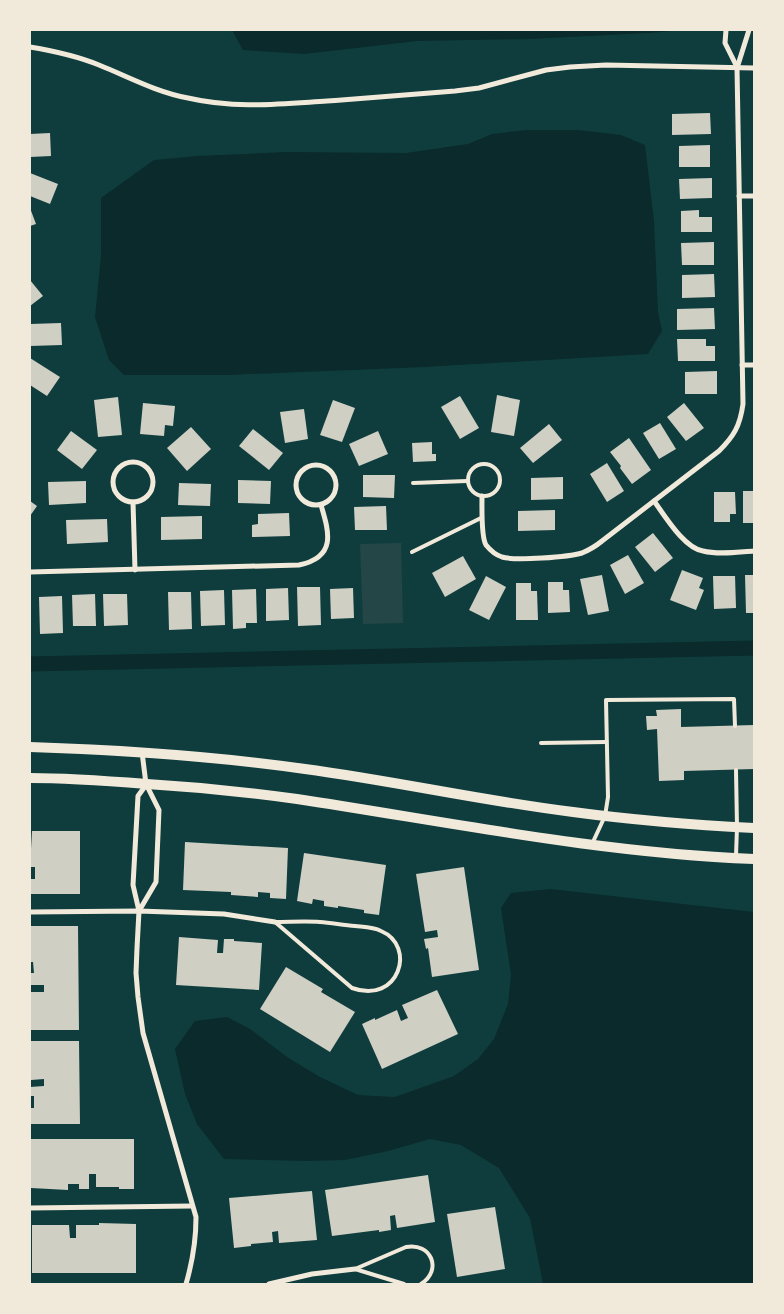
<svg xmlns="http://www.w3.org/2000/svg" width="784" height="1314" font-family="Commissioner,sans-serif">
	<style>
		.green { fill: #244646 }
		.water { fill: #0a2a2b }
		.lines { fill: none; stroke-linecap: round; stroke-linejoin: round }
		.canal { stroke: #0a2a2b; stroke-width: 15 }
		.building { fill: #cfcfc3 }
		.service { stroke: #f1e9da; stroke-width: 4 }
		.minor { stroke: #f1e9da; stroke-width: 5 }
		.secondary { stroke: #f1e9da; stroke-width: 10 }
	</style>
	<rect width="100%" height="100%" fill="#0f3d3e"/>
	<path class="green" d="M401 543 403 623 363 624 360 544Z"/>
	<g class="water">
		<path d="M232 30H685L649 33 530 39 417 41 304 54 243 50Z"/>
		<path d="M526 130H578L621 135 645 145 654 221 658 312 662 331 648 354 424 367 228 375H124L109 360 95 317 101 255V198L154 160 197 156 287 152 406 153 468 144 492 134Z"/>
		<path d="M550 889 754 912V1284H543L530 1218 499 1168 461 1145 430 1139 388 1151 345 1160 306 1161 224 1159 197 1124 185 1094 175 1049 195 1021 227 1017 250 1029 287 1057 320 1077 358 1095 395 1097 454 1076 478 1059 494 1039 508 1004 511 975 501 908 511 893Z"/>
	</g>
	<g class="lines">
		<path class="canal" d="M30 664 754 648"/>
	</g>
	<g class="building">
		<path d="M710 113 711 134 672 135V114Z"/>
		<path d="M50 133 51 156 30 157V134Z"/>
		<path d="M710 145V167H679V146Z"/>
		<path d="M30 173 58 184 50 204 30 196Z"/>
		<path d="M712 178V198L680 199 679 179Z"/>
		<path d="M30 208 36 224 30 226Z"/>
		<path d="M699 210V217H712V232H681V211Z"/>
		<path d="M714 242V265H682L681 243Z"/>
		<path d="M714 274 715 297 682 298V275Z"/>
		<path d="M30 280 43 296 30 306Z"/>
		<path d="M714 308 715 329 677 330V309Z"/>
		<path d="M61 323 62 345 30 346V324Z"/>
		<path d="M677 339H706V346H715V361H678Z"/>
		<path d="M30 358 60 377 47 396 30 385Z"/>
		<path d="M717 371V394H685V372Z"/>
		<path d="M497 395 520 400 514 436 491 432Z"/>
		<path d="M460 396 479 428 460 439 441 407Z"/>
		<path d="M118 397 122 435 98 437 94 400Z"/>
		<path d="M333 400 355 408 342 442 320 435Z"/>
		<path d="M143 403 175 406 173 426 165 425 164 436 140 434Z"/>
		<path d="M684 403 704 428 686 441 667 417Z"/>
		<path d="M304 409 308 439 285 443 280 412Z"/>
		<path d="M660 423 676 449 659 459 643 433Z"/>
		<path d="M549 424 562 440 533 463 520 448Z"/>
		<path d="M191 427 211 449 187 471 167 448Z"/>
		<path d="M253 429 283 453 269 470 239 446Z"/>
		<path d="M71 431 97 450 82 469 57 450Z"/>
		<path d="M378 431 388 454 359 466 349 444Z"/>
		<path d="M629 438 651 470 632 484 620 468 621 466 610 452Z"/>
		<path d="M432 442V454H436V461L413 462 412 443Z"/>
		<path d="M607 463 624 491 607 502 590 474Z"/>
		<path d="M363 475H395L394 498 363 497Z"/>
		<path d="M563 477V499L531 500V478Z"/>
		<path d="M238 480 271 481 270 504 238 503Z"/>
		<path d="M86 481V503L49 505 48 482Z"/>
		<path d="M179 483 211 484 210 506 178 505Z"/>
		<rect x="743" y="491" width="11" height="32"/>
		<path d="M714 492H735L736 514H730V522H714Z"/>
		<path d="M30 501 37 506 30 516Z"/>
		<path d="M386 506 387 530H355L354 507Z"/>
		<path d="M555 510V530L518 531V511Z"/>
		<path d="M289 513 290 536 252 537V525L258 524V514Z"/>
		<path d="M202 516V539L161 540V517Z"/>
		<path d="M107 519 108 542 67 544 66 520Z"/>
		<path d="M653 533 673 558 655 572 635 547Z"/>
		<path d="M628 555 644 583 625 594 610 565Z"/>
		<path d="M463 556 476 579 445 597 432 573Z"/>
		<path d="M682 570 703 578 699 588 704 590 696 610 670 600Z"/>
		<path d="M602 575 609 611 588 615 580 579Z"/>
		<path d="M745 575H754V613H746Z"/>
		<path d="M486 576 506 587 489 620 469 610Z"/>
		<path d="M713 576H735L736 608 714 609Z"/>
		<path d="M548 582H563V590H569L570 612 548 613Z"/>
		<path d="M516 583H531V591H537L538 620H516Z"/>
		<path d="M297 587H320L321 625 298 626Z"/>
		<path d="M288 588 289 620 266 621V589Z"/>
		<path d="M353 588 354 618 331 619 330 589Z"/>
		<path d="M256 589 257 623H246V628L233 629 232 590Z"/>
		<path d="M224 590 225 625 201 626 200 591Z"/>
		<path d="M168 592H191L192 629 169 630Z"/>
		<path d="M95 594 96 626H73L72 595Z"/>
		<path d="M103 594H127L128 625 104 626Z"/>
		<path d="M62 596 63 633 40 634 39 597Z"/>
		<path d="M681 709V727L754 725V769L684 771V780L659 781 657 729 647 730 646 716H657L656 710Z"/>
		<path d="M32 831H80V894H30V879H35V867H30Z"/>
		<path d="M185 842 288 848 286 899 270 898V893L258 892V897L231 895V892L183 890Z"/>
		<path d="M304 853 386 865 379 915 364 913V910L338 906V908L324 906V901L313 899 312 904 297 901Z"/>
		<path d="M464 867 479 970 432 977 428 948 426 949 424 939 438 937 437 930 425 932 416 874Z"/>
		<path d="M30 926H78L79 1030H31L30 992H44V985H30V973H34L33 962H30Z"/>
		<path d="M179 937 218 940 217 953H223L224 939H234V941L262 943 259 990 176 985Z"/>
		<path d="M286 967 323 989 321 992 355 1012 330 1052 260 1009Z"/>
		<path d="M437 990 458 1034 382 1069 362 1024 375 1018V1020L397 1010 401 1021 408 1018 402 1005Z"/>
		<path d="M30 1041H79L80 1124H30V1108H34V1096H30V1087L44 1086V1079L31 1080Z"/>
		<path d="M31 1139H134V1189H119V1187H96V1174H89V1189H79V1184H68V1190L31 1188Z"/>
		<path d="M428 1175 435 1222 397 1228 395 1215 390 1216 391 1230 379 1232V1230L332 1236 325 1190Z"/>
		<path d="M312 1191 317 1240 279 1243 278 1231 272 1232 273 1242 251 1244V1246L234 1248 229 1198Z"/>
		<path d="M495 1207 505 1269 457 1277 447 1214Z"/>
		<path d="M99 1223 136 1224V1273H32V1225H69L70 1238H76V1225H99Z"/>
	</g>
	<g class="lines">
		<g class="service">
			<circle cx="484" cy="480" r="16"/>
			<path d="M413 483 467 481"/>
			<path d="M412 552 481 518"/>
			<path d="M541 743 606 742"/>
			<path d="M736 770 737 827 736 856"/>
			<path d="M592 844 605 816 608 797 606 700 734 699 735 726"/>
			<path d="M275 922C290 922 305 921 320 922 332 923 343 925 355 926 363 927 373 927 381 931 417 946 399 1005 352 988Z"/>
			<path d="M355 1269 406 1247C431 1242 443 1270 421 1284"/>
			<path d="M355 1269 404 1284"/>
		</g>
		<g class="minor">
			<path d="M726 30 725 43 737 67"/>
			<path d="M30 47C54 51 77 56 99 65 129 77 156 92 188 98 235 109 279 104 327 101 370 98 413 94 455 91L479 88 546 70 570 67 606 65 754 68"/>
			<path d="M739 196H754"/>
			<path d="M742 365H754"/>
			<circle cx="133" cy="482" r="20"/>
			<circle cx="316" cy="485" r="20"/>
			<path d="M482 496C482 507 481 537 486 545 490 550 496 555 502 557 515 561 569 557 582 553 589 550 596 546 602 541L719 451C734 436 740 426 743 404L737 68 749 30"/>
			<path d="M654 501C665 516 684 548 703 551 719 555 738 552 754 551"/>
			<path d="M133 502 135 570"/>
			<path d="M30 572 299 565C337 557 329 532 321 505"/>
			<path d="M146 785 138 796 133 885 139 911 137 948 136 973 138 997 143 1033 196 1217C196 1242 193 1260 186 1284"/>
			<path d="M139 911 156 882 159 810 146 784 142 752"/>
			<path d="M30 912 139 911 224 914 275 922"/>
			<path d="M30 1208 192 1206"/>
			<path d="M269 1284 312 1274 355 1269"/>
		</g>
		<g class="secondary">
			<path d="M30 747C122 750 214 756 305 769 395 781 483 801 573 812 633 820 694 825 754 828"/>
			<path d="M30 778C69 778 108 781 147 784 197 787 247 792 297 799 449 822 600 853 754 859"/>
		</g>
	</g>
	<rect width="784" height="1314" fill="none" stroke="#f1e9da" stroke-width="62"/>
</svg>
